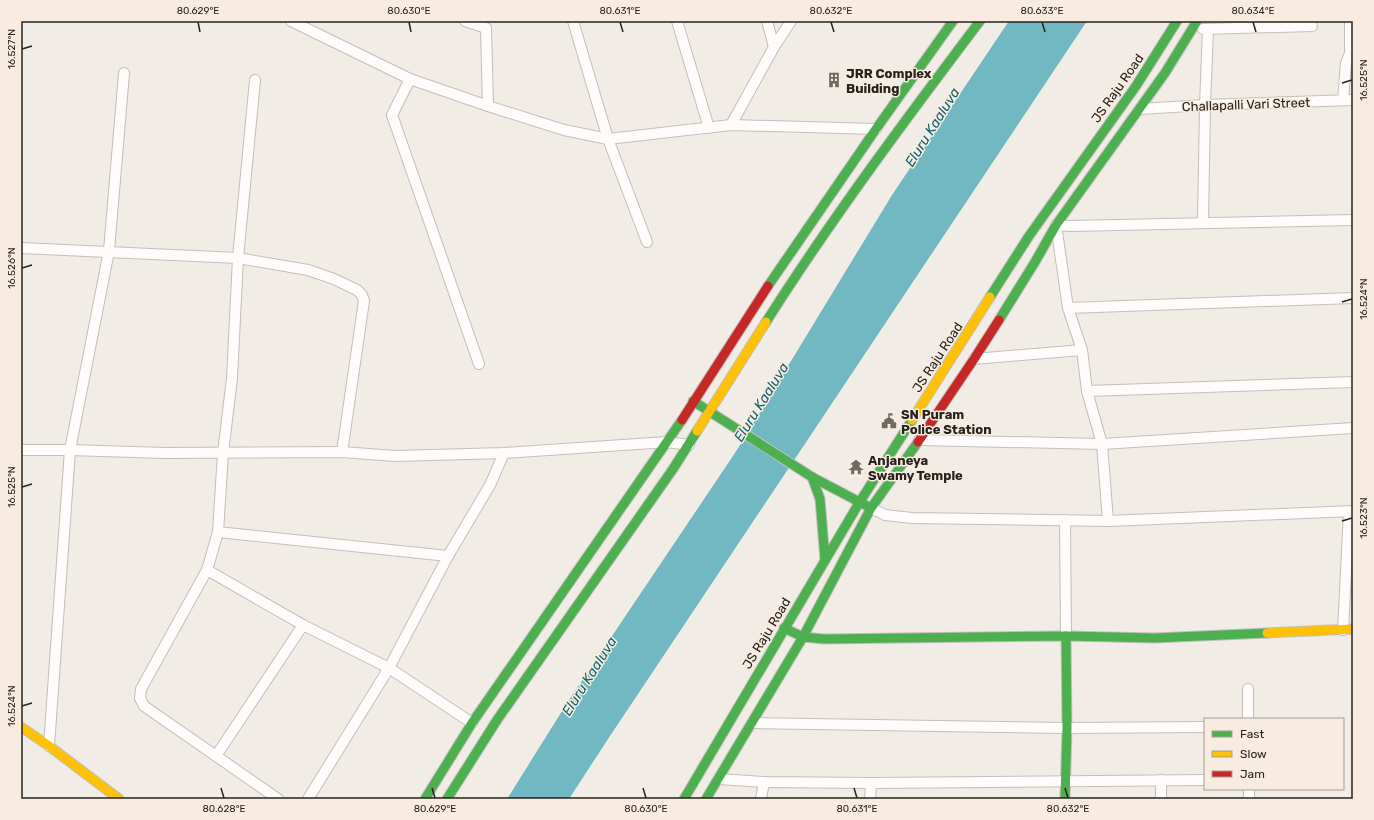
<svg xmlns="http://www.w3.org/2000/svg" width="1374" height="820" font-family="Rubik,sans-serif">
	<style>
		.water { fill: #72b8c3 }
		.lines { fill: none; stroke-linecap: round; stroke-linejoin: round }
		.street-casing { stroke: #c3beb9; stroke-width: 12 }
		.fast-casing { stroke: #c3beb9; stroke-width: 11 }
		.slow-casing { stroke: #c3beb9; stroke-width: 11 }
		.jam-casing { stroke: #c3beb9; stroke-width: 11 }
		.street { stroke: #fdfcfb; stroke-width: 10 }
		.fast { stroke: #4caf50; stroke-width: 9 }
		.slow { stroke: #ffc107; stroke-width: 9 }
		.jam { stroke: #c62828; stroke-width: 9 }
		.ticks { fill: none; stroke: #26221d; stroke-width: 1.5 }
		.labels { text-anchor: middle; stroke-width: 3; stroke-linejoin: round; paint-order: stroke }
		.poi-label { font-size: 13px; font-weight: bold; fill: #26221d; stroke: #f8ece0; text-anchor: start }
		.street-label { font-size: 13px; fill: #26221d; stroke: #f8ece0 }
		.water-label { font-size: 14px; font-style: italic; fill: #0e626f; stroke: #f8ece0 }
		.neatline { fill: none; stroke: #26221d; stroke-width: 1.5 }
		.ticks-label { font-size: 10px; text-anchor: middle; fill: #26221d }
	</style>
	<rect width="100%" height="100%" fill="#f2ece6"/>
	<path class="water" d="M1009 21H1087L608 739 569 799H507L569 700 737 450 892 195Z"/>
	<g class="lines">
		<g class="street-casing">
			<g id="street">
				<path d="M291 21 410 79 488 106 564 130 608 139 731 125 876 129"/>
				<path d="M465 21 486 28 488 106"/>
				<path d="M573 21 608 139 647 242"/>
				<path d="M677 21 709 128"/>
				<path d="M767 21 774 47"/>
				<path d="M1203 29 1312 26"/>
				<path d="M410 79 392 115 479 364"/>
				<path d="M255 80 238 258 232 378 223 453 218 532 207 570 141 689 140 698 144 706 278 799"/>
				<path d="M1343 100 1346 63 1350 53V21"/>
				<path d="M1140 109 1205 105 1353 100"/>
				<path d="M731 125 774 47 791 21"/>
				<path d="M1353 220 1070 226 1056 225 1068 308 1353 298"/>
				<path d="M1203 222 1205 105 1208 29"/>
				<path d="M21 248 238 258 308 270 334 279 357 290 362 295 364 301 342 452"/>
				<path d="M1068 308 1082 350 1087 391 1102 444 1108 521"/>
				<path d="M974 359 1082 350"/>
				<path d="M1087 391 1353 382"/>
				<path d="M919 440 1102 444 1353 428"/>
				<path d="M21 450H70L165 453 342 452 395 456 504 453 667 442 689 445"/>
				<path d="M871 508 885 515 912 518 1108 521 1353 511"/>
				<path d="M1065 520 1066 636"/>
				<path d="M218 532 448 556"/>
				<path d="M207 570 303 625 389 668 472 723"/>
				<path d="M1343 630 1349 512"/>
				<path d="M1248 689V719"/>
				<path d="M752 723 1067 728 1205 727"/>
				<path d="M49 746 70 450 109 251 124 73"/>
				<path d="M216 756 303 625"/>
				<path d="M719 779 764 782 871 783 1205 780"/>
				<path d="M1161 780V799"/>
				<path d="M1249 789V799"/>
				<path d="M308 799 389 668 448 556 490 485 504 453"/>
				<path d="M761 799 764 782"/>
				<path d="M870 799 871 783"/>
			</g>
		</g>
		<g class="fast-casing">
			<g id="fast">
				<path d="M768 286 876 129 953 21"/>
				<path d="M990 297 1029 236 1136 86 1177 21"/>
				<path d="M999 320 1035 262 1056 225 1165 73 1197 21"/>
				<path d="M766 322C832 218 906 119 980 21"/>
				<path d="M693 401 812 477 869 507"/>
				<path d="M812 477 820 499 825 560"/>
				<path d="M784 628 803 637 824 639 1066 636 1155 638 1267 633"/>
				<path d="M425 799 472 723 682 420"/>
				<path d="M447 799 497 720 673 469 697 431"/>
				<path d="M684 799 859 503 912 420"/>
				<path d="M706 799 803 637 871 508 918 442"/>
				<path d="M1065 799 1067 728 1066 636"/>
			</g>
		</g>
		<g class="slow-casing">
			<g id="slow">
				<path d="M912 420 990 297"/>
				<path d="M697 431 766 322"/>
				<path d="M1267 633 1353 629"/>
				<path d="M21 727 49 746 119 799"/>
			</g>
		</g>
		<g class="jam-casing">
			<g id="jam">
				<path d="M682 420 768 286"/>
				<path d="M918 442 974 359 999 320"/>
			</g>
		</g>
		<use href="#street" class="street"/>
		<use href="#fast" class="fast"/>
		<use href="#slow" class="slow"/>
		<use href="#jam" class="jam"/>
	</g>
	<path class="ticks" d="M198 22 200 32M409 22 411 32M620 22 623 32M831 22 834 32M1042 22 1045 32M1253 22 1256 32M22 49 32 46M1342 83 1352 80M22 268 32 265M1342 302 1352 299M22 487 32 484M1342 521 1352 518M22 706 32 703M221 788 224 798M432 788 435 798M643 788 646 798M854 788 857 798M1065 788 1068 798"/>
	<defs>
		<g id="building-bare" transform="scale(1.2)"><path d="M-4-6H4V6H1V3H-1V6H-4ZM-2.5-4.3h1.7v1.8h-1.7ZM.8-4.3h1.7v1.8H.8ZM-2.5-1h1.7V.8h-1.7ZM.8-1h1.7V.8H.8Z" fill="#6d6963" stroke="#f8ece0" stroke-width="2.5" paint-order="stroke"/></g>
		<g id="civic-bare" transform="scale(1.2)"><path d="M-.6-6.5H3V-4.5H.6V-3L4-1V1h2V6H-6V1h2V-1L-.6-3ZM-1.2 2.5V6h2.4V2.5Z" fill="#6d6963" stroke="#f8ece0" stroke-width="2.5" paint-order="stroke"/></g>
		<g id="temple-bare" transform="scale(1.2)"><path d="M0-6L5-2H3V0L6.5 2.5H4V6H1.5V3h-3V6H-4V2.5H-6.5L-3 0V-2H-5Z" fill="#6d6963" stroke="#f8ece0" stroke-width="2.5" paint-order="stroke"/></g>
	</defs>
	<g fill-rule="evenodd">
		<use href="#building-bare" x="834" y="80"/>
		<use href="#civic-bare" x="889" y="421"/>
		<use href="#temple-bare" x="856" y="467"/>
	</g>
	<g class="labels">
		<g class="poi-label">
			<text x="846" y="78">JRR Complex<tspan x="846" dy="15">Building</tspan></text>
			<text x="901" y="419">SN Puram<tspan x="901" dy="15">Police Station</tspan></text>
			<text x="868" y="465">Anjaneya<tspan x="868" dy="15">Swamy Temple</tspan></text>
		</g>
		<g class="street-label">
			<text transform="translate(1117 88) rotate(-55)" y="5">JS Raju Road</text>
			<text transform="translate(1246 104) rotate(-2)" y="5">Challapalli Vari Street</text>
			<text transform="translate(937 357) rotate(-57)" y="5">JS Raju Road</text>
			<text transform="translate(766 633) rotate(-59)" y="5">JS Raju Road</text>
		</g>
		<g class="water-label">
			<text transform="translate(932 127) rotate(-58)" y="5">Eluru Kaaluva</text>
			<text transform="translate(761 402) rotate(-58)" y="5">Eluru Kaaluva</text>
			<text transform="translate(589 676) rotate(-58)" y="5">Eluru Kaaluva</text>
		</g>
	</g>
	<rect width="1374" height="820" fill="none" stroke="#f8ece0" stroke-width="44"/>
	<rect x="1204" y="718" width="140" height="72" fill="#f8ece0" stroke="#a49b92"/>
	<rect x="1212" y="731" width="20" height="6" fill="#4caf50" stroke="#a49b92"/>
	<text x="1240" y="738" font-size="12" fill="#26221d">Fast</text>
	<rect x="1212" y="751" width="20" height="6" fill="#ffc107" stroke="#a49b92"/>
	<text x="1240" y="758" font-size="12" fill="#26221d">Slow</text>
	<rect x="1212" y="771" width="20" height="6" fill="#c62828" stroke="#a49b92"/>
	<text x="1240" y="778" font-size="12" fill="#26221d">Jam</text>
	<rect x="22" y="22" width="1330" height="776" class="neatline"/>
	<g class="ticks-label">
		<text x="198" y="14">80.629°E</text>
		<text x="409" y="14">80.630°E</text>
		<text x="620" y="14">80.631°E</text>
		<text x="831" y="14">80.632°E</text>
		<text x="1042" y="14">80.633°E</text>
		<text x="1253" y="14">80.634°E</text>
		<text transform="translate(11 49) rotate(-90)" y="4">16.527°N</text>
		<text transform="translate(1363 80) rotate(-90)" y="4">16.525°N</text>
		<text transform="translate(11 268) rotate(-90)" y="4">16.526°N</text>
		<text transform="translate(1363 299) rotate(-90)" y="4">16.524°N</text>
		<text transform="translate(11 487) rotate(-90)" y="4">16.525°N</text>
		<text transform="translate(1363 518) rotate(-90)" y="4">16.523°N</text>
		<text transform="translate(11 706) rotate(-90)" y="4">16.524°N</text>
		<text x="224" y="812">80.628°E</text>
		<text x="435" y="812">80.629°E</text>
		<text x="646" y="812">80.630°E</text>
		<text x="857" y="812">80.631°E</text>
		<text x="1068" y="812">80.632°E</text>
	</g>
</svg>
